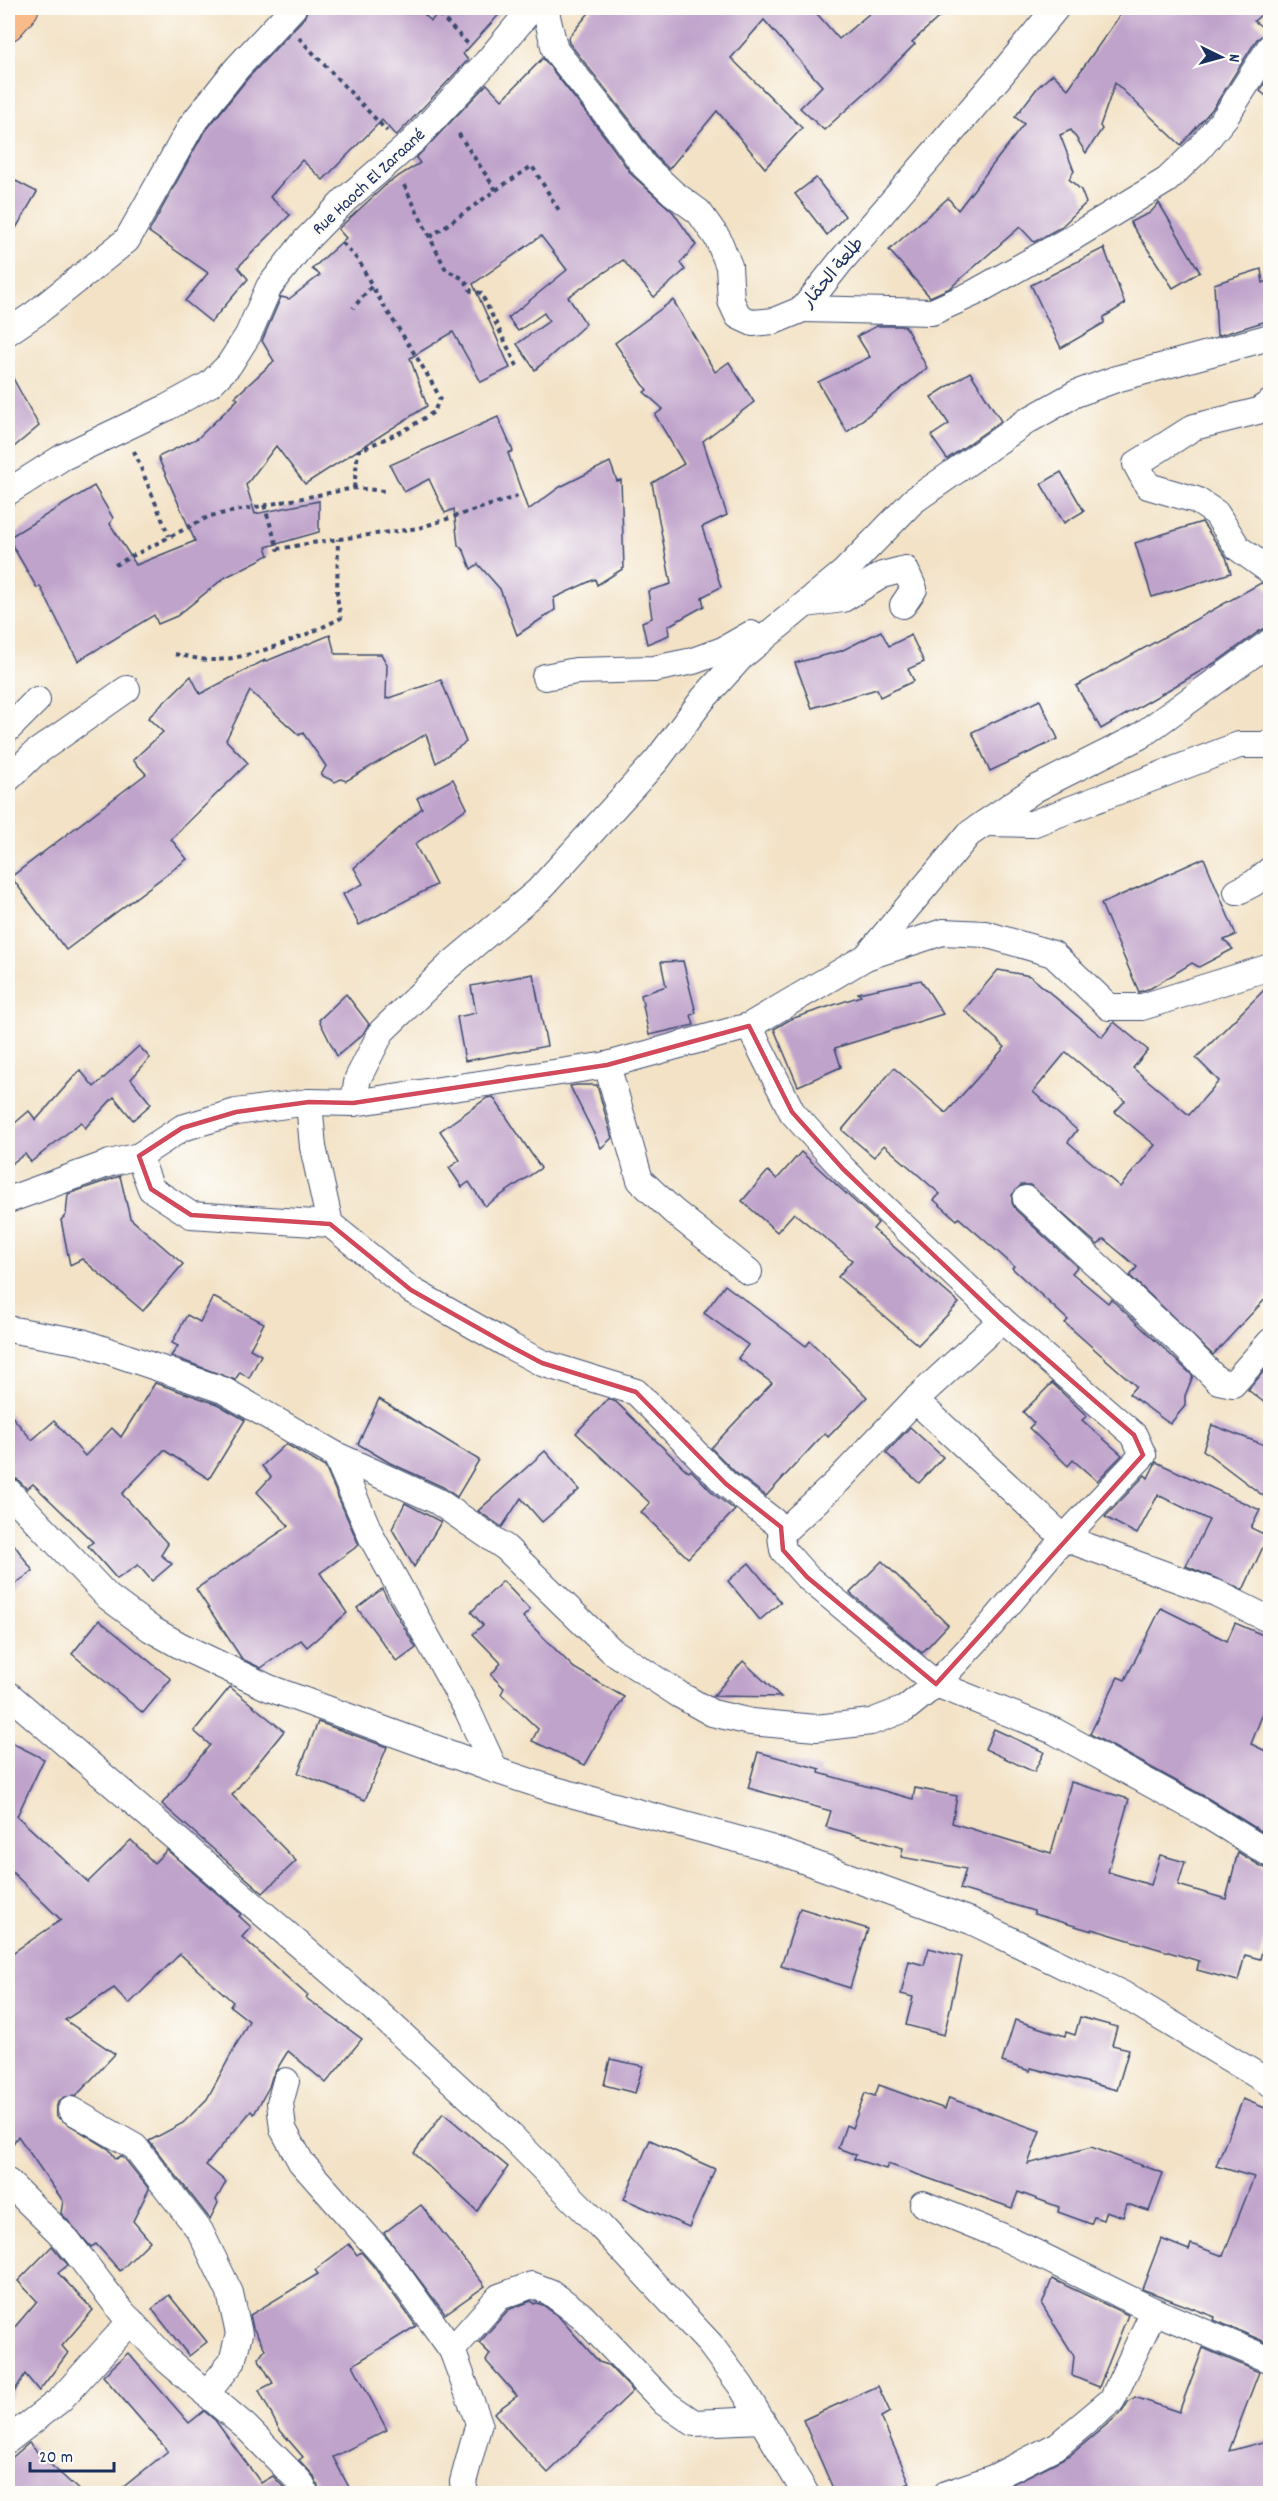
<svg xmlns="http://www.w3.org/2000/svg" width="1278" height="2501" font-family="Dekko,'Playpen Sans Arabic',sans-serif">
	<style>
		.building { fill: #c0a3cb; fill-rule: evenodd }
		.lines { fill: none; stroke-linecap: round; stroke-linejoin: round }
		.street-casing { stroke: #3b4a6e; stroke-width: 28 }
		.highway-casing { stroke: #3b4a6e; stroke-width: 35 }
		.path { stroke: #3b4a6e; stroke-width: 4; stroke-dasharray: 4.5 4.5; stroke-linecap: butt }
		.street { stroke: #fff; stroke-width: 26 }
		.highway { stroke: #fabb8b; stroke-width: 33 }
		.marked { fill: none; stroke: #d1495b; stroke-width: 4.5; stroke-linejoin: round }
		.labels { text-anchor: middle; stroke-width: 4.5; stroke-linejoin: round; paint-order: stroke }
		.street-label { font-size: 18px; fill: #1b2f5e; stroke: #fdfcf7 }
	</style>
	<rect width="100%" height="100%" fill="#fdfcf7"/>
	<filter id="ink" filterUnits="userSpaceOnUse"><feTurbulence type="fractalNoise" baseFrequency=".0167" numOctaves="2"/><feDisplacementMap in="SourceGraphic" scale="12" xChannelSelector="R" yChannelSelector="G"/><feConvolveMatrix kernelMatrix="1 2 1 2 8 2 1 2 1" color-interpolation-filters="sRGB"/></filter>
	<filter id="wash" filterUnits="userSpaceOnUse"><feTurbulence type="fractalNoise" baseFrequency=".008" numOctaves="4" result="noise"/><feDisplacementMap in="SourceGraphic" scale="24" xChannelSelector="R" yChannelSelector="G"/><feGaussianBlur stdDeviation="1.35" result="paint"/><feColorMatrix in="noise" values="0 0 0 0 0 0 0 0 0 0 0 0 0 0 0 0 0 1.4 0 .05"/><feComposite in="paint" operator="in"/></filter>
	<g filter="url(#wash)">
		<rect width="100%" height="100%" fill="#f3e2c6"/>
		<g id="blocks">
			<g class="building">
				<path d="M308 8H418L431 21 443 8H505L463 54 468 60 396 136 382 120 323 180 302 160 270 197 290 215 238 267 248 279 211 322 185 301 208 273 149 232 203 134 248 78 304 18Z"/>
				<path d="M593 8H812L839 39 876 8H949L912 42 915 44 877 82 824 130 800 108 822 86 764 20 731 58 802 128 765 168 717 111 669 169 655 156 630 120 569 43 568 38Z"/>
				<path d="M1125 8H1269L1254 21 1269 32 1257 39 1214 107 1181 145 1115 83 1100 126 1102 129 1086 153 1071 130 1060 135 1074 171 1069 179 1081 190 1086 203 1061 227 1034 242 1020 227 950 288 930 297 889 250 948 198 958 210 1024 124 1015 117 1038 87 1053 74 1068 89Z"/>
				<path d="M543 58 606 138 632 175 673 212 696 245 680 263 685 270 654 297 623 260 568 297 586 324 535 370 517 344 549 321 544 313 518 331 508 318 567 270 541 236 473 284 510 368 481 382 453 332 410 358 427 406 305 484 276 446 246 485 255 514 319 501V532L266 547 269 555 224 578 177 616 158 624 154 615 78 661 40 586 37 588 8 538 94 486 113 518 110 524 136 565 195 541 158 457 198 438 238 399 235 397 274 361 262 341 281 297 289 299 320 275 312 269 346 238 338 229 389 182 420 163 416 158 487 84 502 100Z"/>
				<path d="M1270 74V99L1260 91Z"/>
				<path d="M8 177 37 192 8 242Z"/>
				<path d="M816 178 845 216 827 235 795 194Z"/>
				<path d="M1159 203 1200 272 1173 288 1130 222 1150 213Z"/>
				<path d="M1104 248 1125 304 1104 317V323L1061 348 1031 285Z"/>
				<path d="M1261 269 1263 283 1270 280V320L1217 336 1214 284Z"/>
				<path d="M673 300 715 372 729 362 754 402 703 441 727 515 702 527 721 587 702 597 704 606 668 626 669 635 647 644 642 622 652 618 648 591 671 584 652 483 684 464 655 415 663 409 644 392 647 390 615 343Z"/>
				<path d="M877 326H905L927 368 847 432 818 382 870 357 857 336Z"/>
				<path d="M8 369 39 426 8 452Z"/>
				<path d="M970 372 1001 421 947 459 931 436 949 424 931 397Z"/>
				<path d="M498 417 513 451 508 453 528 510 560 487 610 462 617 481 621 480 624 568 597 585 595 579 554 598 555 610 517 635 500 589 478 564 471 569 464 551 458 545 454 509 445 513 429 479 404 492 390 465Z"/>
				<path d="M1061 472 1084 511 1064 523 1041 484Z"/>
				<path d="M1202 522 1226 557 1231 573 1152 597 1135 543Z"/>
				<path d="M1261 583 1266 585 1270 593V627L1261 630 1218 661 1101 729 1076 686Z"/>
				<path d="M881 631 889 646 911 635 924 662 908 669 914 681 880 697 877 689 812 708 795 663 841 651Z"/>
				<path d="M330 635 335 654H381L387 664 386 699 441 680 466 742 436 763 426 734 346 781 341 779 335 782 321 775 326 766 303 733 299 735 250 691 226 740 248 763 171 839 187 859 66 950 11 877 146 774 133 760 163 732 148 718 191 676 200 694 265 660 264 662Z"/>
				<path d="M1040 700 1058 739 990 771 972 732Z"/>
				<path d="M453 779 467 808 415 844 436 885 359 925 343 894 363 884 354 868 422 808 417 798Z"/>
				<path d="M1204 858 1236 935 1224 940 1233 949 1199 967 1192 963 1151 988 1139 992 1101 904Z"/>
				<path d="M683 961 696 1013 691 1015 694 1025 649 1035 641 995 666 986 661 962Z"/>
				<path d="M998 970 1030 976 1102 1037 1114 1022 1148 1050 1133 1068 1189 1115 1219 1081 1196 1058 1270 984V1294L1213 1355 1130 1276 1137 1267 1104 1239 1098 1245 1030 1185H1021L1012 1195V1203L1016 1210 1077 1267 1072 1273 1108 1303 1111 1299 1193 1376 1185 1396V1406L1170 1424 1129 1394 1136 1386 1065 1323 1068 1320 1012 1268 1014 1266 959 1218 957 1220 934 1200 940 1194 884 1145 874 1157 842 1130 894 1068 946 1113 1005 1047 964 1010ZM1066 1052 1125 1101 1115 1112 1155 1145 1120 1187 1068 1142 1077 1130 1033 1092Z"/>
				<path d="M533 974 547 1046 465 1061 457 1017 476 1013 471 986Z"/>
				<path d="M921 980 943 1014 835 1048 841 1067 798 1086 774 1029 791 1019 861 996 858 993Z"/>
				<path d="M346 994 369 1024 363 1034 337 1056 319 1020Z"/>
				<path d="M139 1046 150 1058 131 1079 151 1104 133 1120 114 1097 85 1128 81 1122 31 1162 25 1154 8 1166V1129L29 1111 36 1120 80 1070 94 1087Z"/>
				<path d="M577 1085H597L612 1138 601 1148 570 1086Z"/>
				<path d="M493 1097 541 1168 485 1206 469 1182 462 1187 449 1168 460 1160 440 1131 487 1098Z"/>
				<path d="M801 1152 878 1223 873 1229 959 1303 918 1345 838 1277 852 1260 794 1213 777 1232 742 1201 768 1171 777 1179Z"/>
				<path d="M120 1176 130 1218 183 1264 143 1311 82 1259 70 1265 61 1220 66 1215 68 1194Z"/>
				<path d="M725 1285 806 1346 810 1341 867 1397 828 1437 825 1433 766 1496 736 1473 711 1448 772 1383 738 1358 748 1345 704 1313Z"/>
				<path d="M213 1297 264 1323 250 1349 261 1355 249 1378 240 1372 235 1380 171 1356 178 1346 172 1343 187 1315 200 1322Z"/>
				<path d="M1270 1364V1407L1248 1390Z"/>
				<path d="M155 1383 217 1404 245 1420 209 1479 164 1450 122 1494 168 1544 161 1555 172 1564 152 1581 138 1565 117 1579 88 1546 93 1542 33 1484 27 1489 18 1480 8 1476V1412L32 1440 54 1421 85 1456 112 1428 121 1437Z"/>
				<path d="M1052 1383 1087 1416 1082 1420 1122 1455 1097 1481 1073 1460 1068 1466 1029 1428 1034 1423 1023 1412Z"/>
				<path d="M379 1399 479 1460 457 1497 443 1487 390 1463 358 1444Z"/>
				<path d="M608 1399 616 1402 684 1468 689 1472 691 1470 715 1495 735 1510 688 1558 641 1512 650 1503 576 1433Z"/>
				<path d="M1212 1425 1270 1447V1501L1203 1450Z"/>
				<path d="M910 1427 943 1457 919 1483 886 1453Z"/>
				<path d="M286 1444 325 1467 359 1545 320 1573 347 1613 307 1647 301 1640 261 1668 242 1659 196 1589 289 1526 257 1492 271 1477 262 1466Z"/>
				<path d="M545 1451 579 1490 542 1522 521 1498 502 1527 478 1511Z"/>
				<path d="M1156 1462 1260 1510 1251 1528 1268 1536 1243 1590 1186 1566 1209 1520 1158 1495 1137 1534 1105 1517 1145 1475 1148 1478Z"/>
				<path d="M405 1503 441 1522 414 1567 392 1529Z"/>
				<path d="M8 1536 33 1571 8 1589Z"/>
				<path d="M882 1561 948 1625 922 1653 850 1593Z"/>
				<path d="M749 1563 781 1602 760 1620 728 1581Z"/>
				<path d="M503 1581 530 1610 523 1617 574 1668 624 1697 585 1765 532 1741 538 1729 501 1694 504 1688 491 1675 501 1663 473 1634 483 1625 471 1612Z"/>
				<path d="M382 1589 416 1648 397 1662 357 1608Z"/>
				<path d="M1161 1608 1227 1641 1235 1623 1270 1638V1695L1251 1744 1270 1753V1837L1209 1799 1090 1734 1118 1677 1125 1680Z"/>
				<path d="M99 1620 171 1679 143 1713 72 1654Z"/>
				<path d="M743 1661 781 1697 713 1696Z"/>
				<path d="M230 1687 284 1731 232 1795 296 1861 263 1893 162 1804 210 1745 194 1731Z"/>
				<path d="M318 1722 387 1747 365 1800 298 1773Z"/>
				<path d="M994 1729 1044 1752 1034 1772 985 1749Z"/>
				<path d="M8 1741 44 1759 17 1816 88 1882 131 1840 154 1863 167 1850 241 1914 239 1916 251 1927 242 1937 308 1996 306 1998 362 2039 326 2083 288 2051 272 2077 269 2087 254 2114 251 2111 206 2165 226 2182 216 2200 218 2203 210 2219 149 2141 183 2123 207 2099 249 2021 230 2006 233 2002 180 1954 129 2004 114 1988 65 2020 115 2054 76 2096 64 2097 58 2102 56 2109 57 2117 109 2149 116 2159 121 2156 125 2159 149 2189 133 2221 150 2241 120 2271 96 2244 91 2247 61 2213 63 2201 18 2136 8 2151V1956L61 1920 8 1868Z"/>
				<path d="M758 1752 820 1769 819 1773 913 1799 915 1788 957 1796 952 1823 1051 1853 1071 1782 1129 1799 1108 1872 1151 1885 1160 1855 1185 1862 1178 1885 1226 1899 1238 1852 1262 1867 1270 1869V1921L1260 1959 1245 1955 1238 1981 1197 1970 1199 1961 1092 1929V1931L1034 1914V1911L960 1889 966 1869 901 1857 903 1848 826 1827 831 1811 748 1788Z"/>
				<path d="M800 1908 868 1929 850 1988 781 1966Z"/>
				<path d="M929 1948 962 1957 944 2035 906 2025 913 1997 901 1994 909 1961 924 1965Z"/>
				<path d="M1080 2017 1117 2027 1112 2045 1129 2049 1117 2090 1031 2068 1030 2071 1002 2062 1015 2020 1065 2036 1066 2032 1075 2035Z"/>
				<path d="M610 2059 643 2066 635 2093 604 2085Z"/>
				<path d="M879 2085 945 2109 949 2098 1040 2131 1028 2164 1091 2147 1163 2173 1149 2211 1127 2204 1123 2217 1106 2211 1103 2220 1094 2217 1091 2224 1058 2212 1059 2207 1018 2192 1012 2208 888 2164 886 2169 854 2159 856 2155 838 2148 846 2125 852 2128 865 2093 875 2096Z"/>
				<path d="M1243 2099 1270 2110V2344L1214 2320 1215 2317 1142 2289 1161 2239 1189 2250 1191 2244 1223 2256 1254 2177 1216 2166Z"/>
				<path d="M443 2113 508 2167 477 2211 414 2153Z"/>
				<path d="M650 2140 715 2169 689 2227 624 2199Z"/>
				<path d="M421 2205 485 2286 445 2314 384 2233Z"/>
				<path d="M349 2244 357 2255 361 2252 374 2267 416 2326 353 2365 387 2430 333 2457 352 2493H321L313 2475 299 2460 303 2457 279 2429 259 2390 273 2383 258 2358 265 2349 253 2328 250 2315 318 2274 315 2270Z"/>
				<path d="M52 2246 68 2265 58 2273 93 2310 62 2346 68 2353 39 2391 25 2374 8 2402V2335L37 2301 18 2281Z"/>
				<path d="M1052 2279 1128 2315 1099 2387 1072 2376 1074 2356 1042 2305Z"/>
				<path d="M169 2295 207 2342 189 2356 152 2309Z"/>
				<path d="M531 2301 534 2304 536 2303 543 2305 559 2317 599 2362 608 2365 633 2391 548 2473 513 2436 494 2413 517 2396 486 2361 490 2354 479 2343 508 2310Z"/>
				<path d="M1203 2348 1259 2372 1229 2451 1270 2440V2493H994L1070 2455 1122 2412 1128 2402 1135 2397 1179 2412Z"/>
				<path d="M128 2353 189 2423 204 2411 215 2420 261 2483 273 2476 289 2493H116L168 2451 103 2376Z"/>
				<path d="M878 2386 890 2412 881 2417 910 2483 888 2493H835L803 2420Z"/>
				<path d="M29 2443 41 2456 82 2493H8V2461Z"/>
			</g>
		</g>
	</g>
	<g filter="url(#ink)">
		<use href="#blocks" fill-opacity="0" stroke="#3b4a6e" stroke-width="1.5"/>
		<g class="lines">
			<g class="street-casing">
				<g id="street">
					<path d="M545 8 555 50 618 129 644 166 673 193 699 212 718 239 729 266 731 301 738 316 753 323 774 321 803 309 841 261 1000 76 1056 8"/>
					<path d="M803 309 932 312 974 293 1072 238 1167 180 1199 149 1226 116 1270 47"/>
					<path d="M8 332 36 313 127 240 191 126 237 68 293 8"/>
					<path d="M1270 403 1258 411 1194 427 1136 464 1148 486 1196 500 1216 513 1238 548 1270 571"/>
					<path d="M8 492 63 457 166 408 210 384 229 365 248 335 269 287 305 241 345 200 413 141 487 62 532 8"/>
					<path d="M806 604 843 599 882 575 905 569 914 589 903 605"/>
					<path d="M545 677 576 671 654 669 693 661 723 650 751 634"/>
					<path d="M8 729 37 700"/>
					<path d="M8 779 34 754 127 689"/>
					<path d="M985 823 1032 824 1239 745H1270"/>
					<path d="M1237 892 1254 883 1270 870"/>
					<path d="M866 957 969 834 1035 789 1140 736 1270 642"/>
					<path d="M607 1065 640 1180 673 1211 749 1272"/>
					<path d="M309 1102 313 1147 330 1224 411 1290 510 1346 542 1363 636 1392 726 1484 785 1530"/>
					<path d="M353 1103 358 1078 382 1031 449 966 538 891 657 760 703 699 741 657 844 572 913 501 1027 421 1075 394 1116 379 1270 337"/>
					<path d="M139 1156 151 1189 191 1215 330 1224"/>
					<path d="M1026 1199 1183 1345 1218 1381 1233 1384 1270 1342"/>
					<path d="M8 1200 110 1163 139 1156 182 1128 236 1112 309 1102 353 1103 607 1065 749 1026 866 957 943 932 985 934 1053 954 1109 1007H1142L1270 967"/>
					<path d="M1002 1320 915 1400 838 1481 785 1530 781 1536 783 1550 807 1577 936 1684 1054 1731 1202 1812 1270 1854"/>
					<path d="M8 1329 82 1342 223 1390 336 1455 372 1538 468 1711 495 1770"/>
					<path d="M915 1400 1064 1538 1216 1593 1270 1620"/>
					<path d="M336 1455 437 1501 506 1548 611 1650 680 1695 712 1713 751 1722 816 1728 871 1722 905 1709 936 1684 991 1625 1064 1538 1143 1455 1134 1435 1002 1320 843 1169 792 1112 749 1026"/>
					<path d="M8 1491 108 1597 151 1629 181 1646 269 1688 495 1770 552 1789 770 1848 971 1921 1122 1994 1270 2083"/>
					<path d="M8 1694 374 2009 507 2132 600 2226 710 2344 741 2386 806 2494"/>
					<path d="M286 2081 280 2103 283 2129 301 2162 386 2258 452 2350 479 2423 463 2482 465 2494"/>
					<path d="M71 2110 135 2147 200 2231 230 2293 239 2334 232 2362 206 2394"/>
					<path d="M8 2182 67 2240 122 2312 167 2360 247 2428 300 2482 306 2494"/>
					<path d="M923 2204 1001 2236 1154 2311 1270 2360"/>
					<path d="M452 2350 499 2297 532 2285 550 2292 581 2315 665 2403 694 2423 762 2420"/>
					<path d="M8 2440 60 2400 131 2321"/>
					<path d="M946 2494 993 2478 1058 2445 1112 2400 1154 2311"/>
				</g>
			</g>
			<g class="highway-casing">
				<path id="highway" d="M8 24 22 8"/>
			</g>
			<g class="path">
				<path d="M433 8 469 45"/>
				<path d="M299 38 387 131"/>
				<path d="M404 185 446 270 464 279 471 291 481 293 517 366"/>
				<path d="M496 190 532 166 560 212"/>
				<path d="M430 237 496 190 458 133"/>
				<path d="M342 243 359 261 372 286 353 308"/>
				<path d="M134 451 169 536"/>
				<path d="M354 488 358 451 405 430 434 412 440 398C420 359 394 324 372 286"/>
				<path d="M264 505 278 549 318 542 419 528 518 496"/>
				<path d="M115 565 210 516 354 488 385 491"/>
				<path d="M175 654C186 656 200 660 212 660 249 660 308 635 341 618L337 597 338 539"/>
			</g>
			<use href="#street" class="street"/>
			<use href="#highway" class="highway"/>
		</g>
	</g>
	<path class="marked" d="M749 1026 792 1112 843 1169 1002 1320 1134 1435 1143 1455 936 1684 807 1577 783 1550 781 1527 726 1484 636 1392 542 1363 510 1346 411 1290 330 1224 191 1215 151 1189 139 1156 182 1128 236 1112 309 1102 353 1103 607 1065Z"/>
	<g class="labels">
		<g class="street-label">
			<text transform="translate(368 181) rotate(-43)" y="6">Rue Haoch El Zaraané</text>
			<text transform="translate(832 272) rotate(-50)" y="6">طلعة الحمّار</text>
		</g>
	</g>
	<rect width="1278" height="2501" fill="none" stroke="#fdfcf7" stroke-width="30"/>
	<g transform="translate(1221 57) rotate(95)" stroke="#fdfcf7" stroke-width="4.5" paint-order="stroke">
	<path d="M0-4.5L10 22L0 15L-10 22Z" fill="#1b2f5e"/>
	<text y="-9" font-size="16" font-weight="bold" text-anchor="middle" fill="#1b2f5e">N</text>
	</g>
	<path d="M30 2462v9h84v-9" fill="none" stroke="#1b2f5e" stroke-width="3"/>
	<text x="39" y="2462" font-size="18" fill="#1b2f5e" stroke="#fdfcf7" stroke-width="4.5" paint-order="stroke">20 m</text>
</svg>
